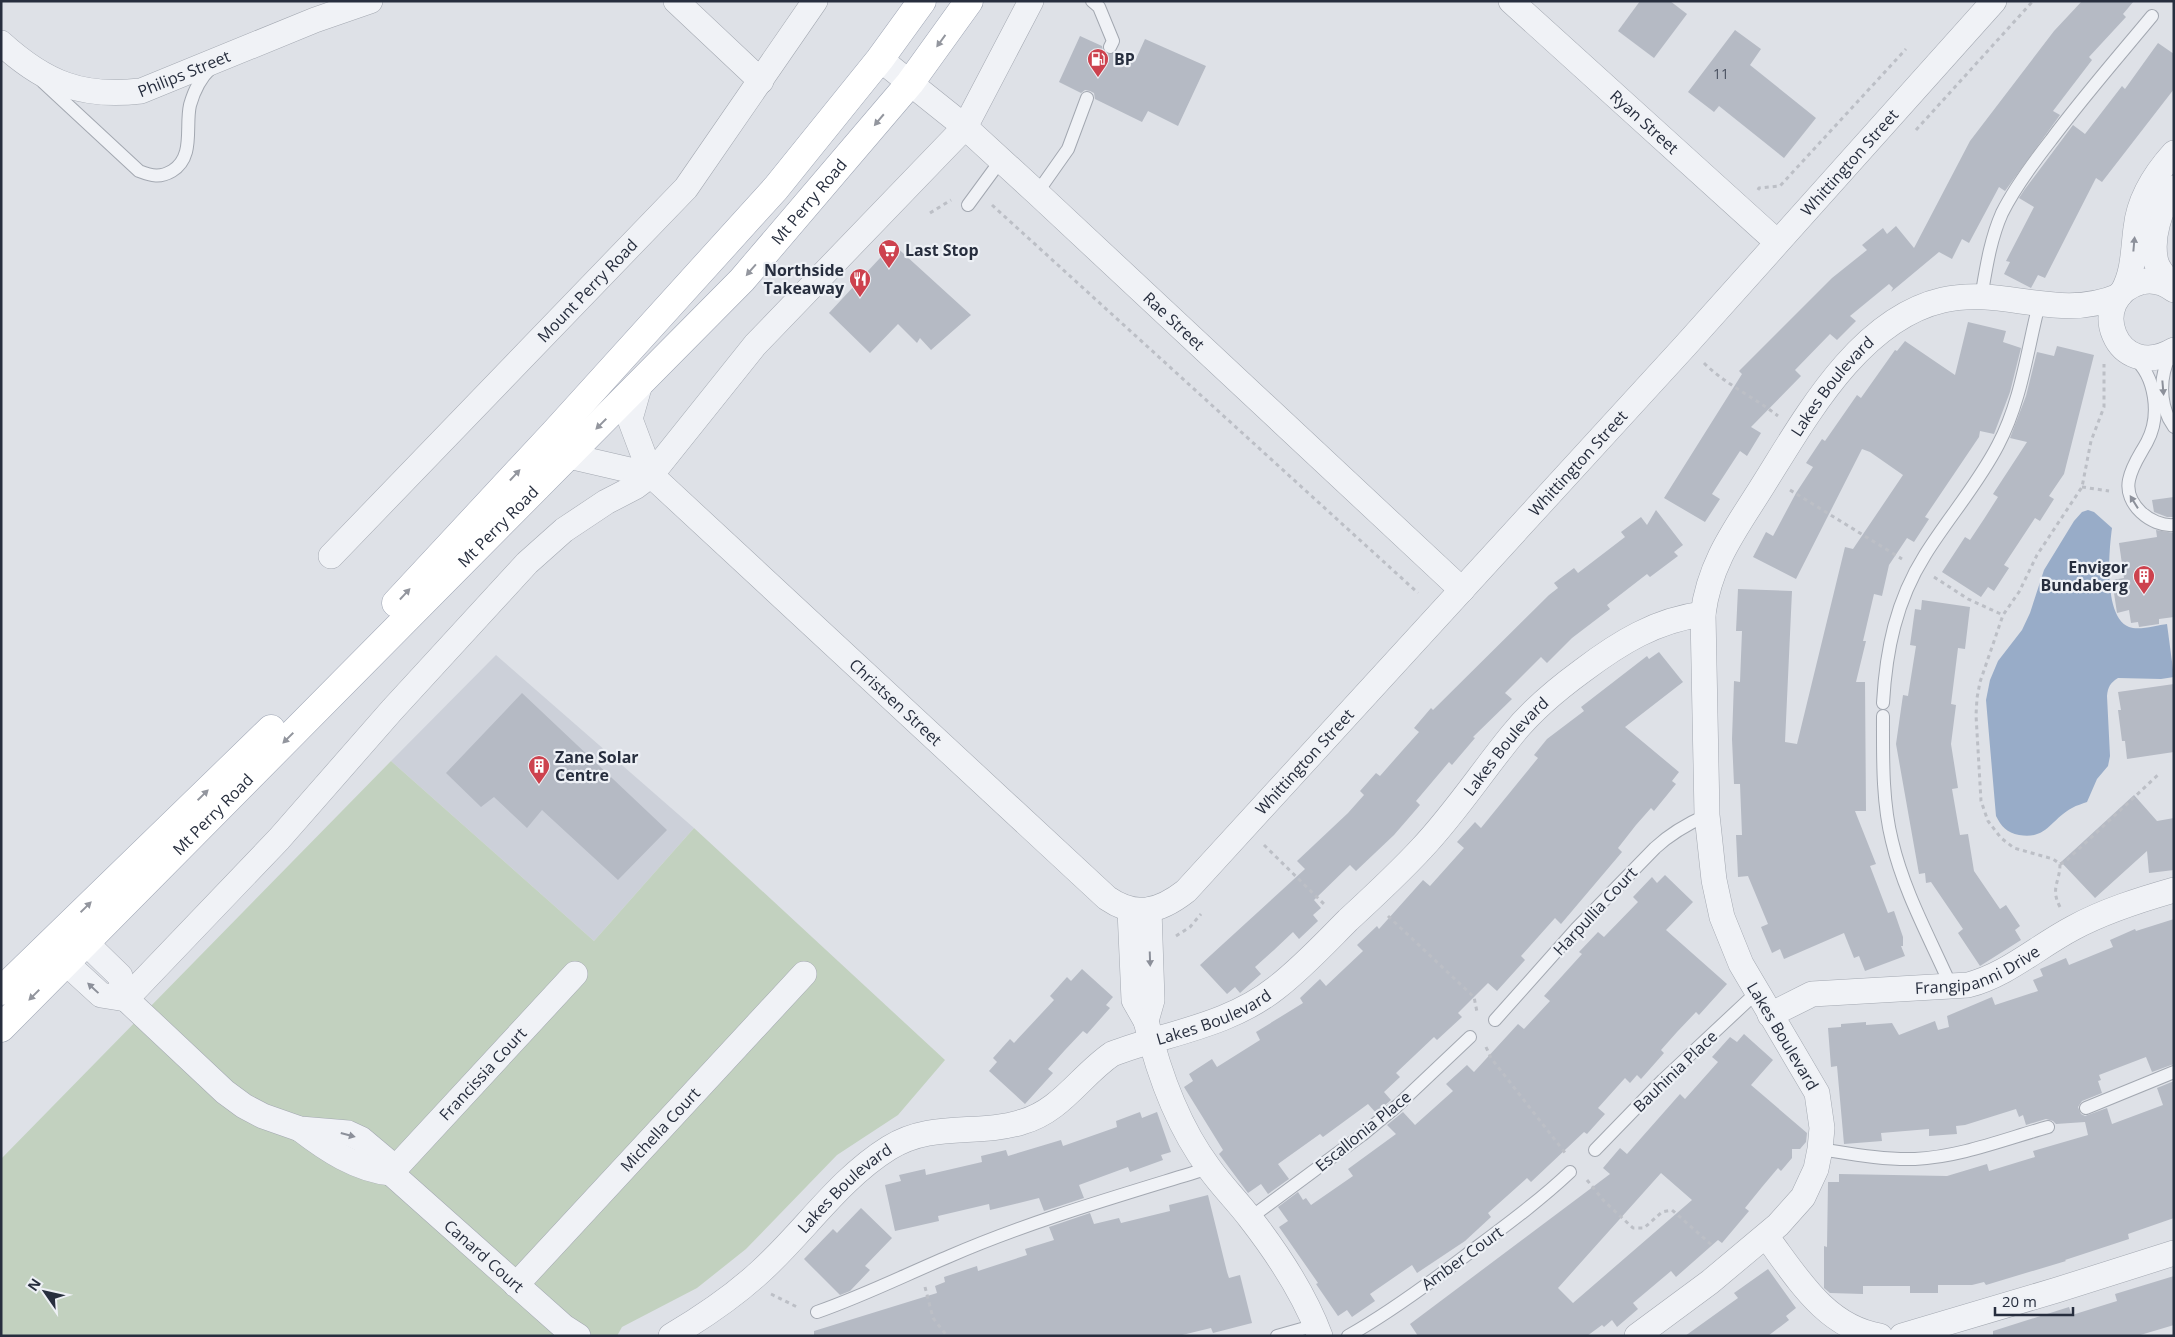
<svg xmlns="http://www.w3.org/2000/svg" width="2175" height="1337" font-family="'Open Sans',sans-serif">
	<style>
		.built { fill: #ccd0d9 }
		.green { fill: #c2d1bf }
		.water { fill: #98acc8 }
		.building { fill: #b5bac4; fill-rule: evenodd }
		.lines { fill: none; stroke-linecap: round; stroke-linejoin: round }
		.service-casing { stroke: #a3a8b1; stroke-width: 14 }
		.minor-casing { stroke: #a3a8b1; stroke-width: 26 }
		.primary-casing { stroke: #9da4b3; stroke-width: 29 }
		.path { stroke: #bcbfc6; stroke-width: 3; stroke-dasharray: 4 4; stroke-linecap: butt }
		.service { stroke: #f0f2f6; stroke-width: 12 }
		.minor { stroke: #f0f2f6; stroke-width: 25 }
		.primary { stroke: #fff; stroke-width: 28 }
		.oneway { fill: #93969e }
		.oneway2 { fill: #8c909a }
		.labels { text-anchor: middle; stroke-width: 4.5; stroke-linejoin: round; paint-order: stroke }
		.number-label { font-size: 14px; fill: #4a5160 }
		.poi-label { font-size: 16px; font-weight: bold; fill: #272e3e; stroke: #edf0f5; text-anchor: start }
		.street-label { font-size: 16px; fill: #272e3e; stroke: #edf0f5 }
	</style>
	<rect width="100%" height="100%" fill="#dee1e7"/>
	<path class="built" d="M496 655 694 828 594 941 391 761Z"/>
	<path class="green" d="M391 761 594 941 694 828 945 1060 898 1115 837 1155 746 1249 697 1288 622 1327 617 1336H1V1159Z"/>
	<path class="water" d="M2088 510 2094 512 2112 528C2109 550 2103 617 2129 627 2139 631 2157 625 2167 624L2174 677 2161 679 2118 678C2110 683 2108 687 2107 696L2110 756 2108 766 2097 779 2087 802C2082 804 2077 805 2072 808 2051 819 2047 840 2019 835 2007 833 2001 826 1996 816L1986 700 1990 680 1998 661 2022 630 2030 613 2044 570 2074 521 2082 512Z"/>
	<g class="building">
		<path d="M1640 1H1670L1687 14 1654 58 1618 31Z"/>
		<path d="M2082 1H2134L2123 14 2126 17 2089 57 2092 60 2053 111 2060 115 2005 191 1999 187 1969 243 1962 239 1952 259 1939 252 1891 292 1893 288 1889 284 1850 316 1856 321 1837 340 1830 334 1795 370 1801 376 1751 427 1761 433 1747 456 1740 451 1712 494 1720 499 1705 522 1664 498 1742 374 1739 371 1832 278 1867 250 1862 245 1883 228 1887 234 1896 226 1914 248 1970 141 2054 31Z"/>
		<path d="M1735 30 1761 49 1750 65 1816 118 1784 158 1719 106 1714 112 1688 92Z"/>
		<path d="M1080 36 1102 46 1103 51 1107 54 1116 52 1135 61 1145 39 1206 66 1178 126 1148 111 1142 122 1095 99 1094 93 1090 91 1085 90 1081 93 1059 82Z"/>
		<path d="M2158 43 2174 54V89L2102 182 2096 178 2045 278 2038 275 2031 288 2004 274 2010 262 2006 261 2034 207 2019 198 2025 189 2073 125 2085 134 2122 86 2125 89Z"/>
		<path d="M893 244 971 315 931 350 920 338 917 343 898 324 870 353 829 313Z"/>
		<path d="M1968 322 2006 331 2003 342 2021 348 2010 392 1994 434 1980 431 1979 437 1925 517 1929 519 1914 542 1907 538 1889 565 1882 596 1874 594 1863 641H1866L1856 682H1865L1866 811H1855L1876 864 1870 866 1888 913 1894 911 1903 937V946H1901L1905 956 1865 971 1859 956 1854 958 1844 933 1784 959 1780 949 1772 953 1761 927 1768 924 1748 876 1738 877 1736 835H1742L1740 784H1734L1732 739 1734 681 1740 682 1742 631H1736L1738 589 1792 591 1785 742 1797 744 1845 547 1853 549 1903 475 1870 452 1862 449 1796 579 1753 557 1766 532 1773 536 1796 493 1813 467 1806 463 1822 439 1825 441 1857 395 1861 398 1895 350 1897 351 1905 341 1955 375Z"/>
		<path d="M2057 346 2094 355 2064 474 2049 496 2054 499 2040 521 2035 518 2004 565 2009 568 1994 591 1988 587 1981 597 1942 572 1965 537 1970 540 1984 519 1998 497 1993 494 2027 442 2010 438 2026 396 2037 352 2054 356Z"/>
		<path d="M2174 497V517H2167L2154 512 2152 500Z"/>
		<path d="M1656 510 1683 545 1674 552 1678 556 1650 577 1647 574 1607 605 1610 609 1572 638 1547 663 1541 657 1505 693 1512 699 1473 737 1475 738 1452 765 1449 762 1416 801 1420 805 1394 835 1356 871 1350 865 1314 900 1321 908 1313 915 1318 921 1299 939 1293 932 1274 950 1255 967 1261 974 1240 993 1235 987 1227 994 1200 965 1305 869 1297 861 1348 813 1364 795 1360 791 1376 773 1380 776 1402 751 1419 732 1414 728 1431 708 1433 710 1549 595 1558 588 1554 583 1574 568 1578 573 1625 537 1621 532 1641 517 1647 525Z"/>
		<path d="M2156 530 2174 533V617L2159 619V624L2139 627 2138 622 2131 623 2129 610 2117 613 2112 580 2124 578 2119 543 2157 537Z"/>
		<path d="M1922 600 1970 607 1965 649 1958 648 1951 704 1956 705 1951 744 1958 788 1952 789 1960 835 1968 834 1974 871 2000 909 2006 905 2020 926 2015 930 2021 940 1980 966 1958 933 1963 929 1931 882 1926 883 1925 873 1919 874 1896 744 1903 695 1908 696 1916 646 1910 645 1915 609 1921 610Z"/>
		<path d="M1659 652 1683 682 1625 727 1679 772 1672 781 1676 784 1654 811 1651 808 1636 825 1618 848 1622 852 1561 924 1555 918 1521 956 1525 960 1497 991 1488 983 1458 1013 1462 1017 1437 1040 1434 1037 1396 1073 1400 1077 1384 1092 1391 1100 1376 1113 1368 1104 1323 1137 1320 1134 1278 1164 1289 1179 1268 1194 1261 1184 1248 1193 1219 1154 1223 1150 1184 1087 1193 1081 1189 1074 1212 1059 1217 1067 1260 1040 1256 1032 1303 1003 1300 998 1320 979 1326 986 1363 951 1357 945 1377 926 1379 929 1423 880 1430 886 1464 848 1457 842 1475 822 1481 828 1538 758 1534 755 1547 739 1584 711 1581 707 1647 656 1649 659Z"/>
		<path d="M2174 684V752L2127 759 2125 741H2122L2118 710H2121L2118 692Z"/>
		<path d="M522 693 667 830 618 880 542 810 527 828 494 797 481 807 446 773Z"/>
		<path d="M2134 795 2157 821 2174 818V870L2149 873 2147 851 2095 898 2061 862Z"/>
		<path d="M1665 875 1693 902 1666 930 1727 984 1699 1015 1696 1012 1677 1032 1661 1050 1664 1053 1641 1079 1637 1075 1630 1083 1625 1078 1598 1108 1605 1114 1587 1134 1584 1132 1531 1182 1527 1178 1488 1213 1491 1217 1465 1241 1417 1273 1412 1265 1370 1294 1375 1301 1352 1317 1347 1310 1338 1316 1316 1284 1318 1283 1279 1227 1288 1221 1278 1207 1298 1192 1303 1200 1306 1198 1311 1205 1353 1176 1348 1169 1396 1134 1387 1125 1403 1112 1415 1125 1453 1091 1446 1084 1467 1065 1474 1072 1518 1024 1524 1029 1550 1001 1544 996 1582 954 1579 952 1598 932 1604 937 1638 902 1633 897 1652 877 1657 883Z"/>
		<path d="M2174 919V1064L2152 1072 2146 1057 2099 1075 2101 1080 2098 1081 2102 1093 2082 1101 2078 1107 2081 1114 2085 1116 2107 1108 2112 1124 2163 1105 2157 1088 2174 1081V1218L2128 1234 2129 1239 2065 1260 2066 1261 1986 1285 1984 1282 1972 1285H1938V1293H1910V1286H1863V1294L1830 1293 1824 1288V1246L1827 1247 1828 1182H1839V1174L1947 1176 1987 1164 1989 1171 2035 1157 2033 1151 2088 1135 2085 1122 2056 1124 2053 1121 2046 1119 2026 1125 2023 1115 2019 1117 2016 1109 1965 1125 1956 1126 1957 1134 1929 1136V1129L1881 1133 1882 1141 1844 1144 1837 1066 1831 1067 1828 1028 1841 1027V1024L1866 1022V1025L1892 1023 1899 1035 1935 1021 1938 1030 1949 1027 1947 1016 1992 997 1995 1005 2038 991 2033 980 2043 976 2040 969 2066 958 2069 965 2113 947 2110 940 2135 929 2136 931Z"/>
		<path d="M1082 969 1113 997 1106 1005 1110 1008 1087 1034 1083 1031 1065 1050 1048 1069 1053 1073 1025 1104 989 1071 997 1062 993 1058 1010 1039 1014 1043 1054 1000 1050 996 1067 977 1071 981Z"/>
		<path d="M1744 1034 1773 1060 1751 1085 1807 1133 1806 1142 1800 1149H1792V1158L1781 1171 1778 1168 1762 1187 1745 1208 1749 1211 1722 1243 1718 1240 1676 1277 1671 1271 1633 1303 1638 1309 1617 1327 1612 1320 1604 1327 1602 1325 1587 1336H1418L1410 1324 1610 1174 1603 1168 1620 1148 1627 1154 1680 1094 1685 1099 1718 1062 1712 1057 1730 1037 1737 1042ZM1661 1173 1692 1200 1573 1303 1558 1288Z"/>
		<path d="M1140 1112 1142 1118 1157 1112 1171 1152 1161 1155 1163 1160 1130 1172 1128 1167 1079 1185 1084 1198 1044 1211 1039 1198 990 1210 989 1204 938 1216 939 1221 895 1231 885 1185 901 1181 899 1175 925 1169 926 1175 982 1162 981 1156 1006 1150 1008 1156 1061 1140 1063 1146 1117 1127 1116 1121Z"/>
		<path d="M1208 1195 1227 1272 1229 1278 1240 1275 1252 1323 1213 1333 1211 1328 1178 1336H814V1331L937 1293 935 1286 945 1282 944 1277 977 1266 978 1271 1027 1255 1025 1249 1054 1240 1049 1227 1090 1213 1094 1224 1119 1218 1121 1223 1170 1211 1169 1205Z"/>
		<path d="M861 1208 892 1238 865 1266 870 1270 850 1291 840 1295 804 1259 833 1229 837 1233Z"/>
		<path d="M1768 1269 1796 1308 1786 1316 1789 1320 1768 1336H1685L1738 1298 1734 1293Z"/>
		<path d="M2174 1276V1325L2137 1336H1993V1331L2069 1307 2072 1315 2117 1301 2115 1294Z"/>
	</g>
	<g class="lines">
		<g class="service-casing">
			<g id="service">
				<path d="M1092 1 1099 7 1113 41 1110 47"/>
				<path d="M43 82 139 171C152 176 160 178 172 171 195 157 185 127 190 105 194 91 200 78 211 68"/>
				<path d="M1037 193 1068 149 1087 98"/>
				<path d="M968 205 1001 160"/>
				<path d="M1981 298C1986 269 1990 240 2002 213 2015 187 2033 163 2051 140 2083 97 2118 57 2152 16"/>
				<path d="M2172 352C2159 374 2158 405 2174 427"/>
				<path d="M2133 357C2156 376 2161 416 2147 442 2140 455 2132 465 2129 480 2124 504 2151 527 2174 525"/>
				<path d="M1883 703C1886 650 1896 601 1925 555 1948 518 1978 484 1998 445 2021 402 2027 351 2039 304"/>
				<path d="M1883 716C1883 757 1882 801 1892 841 1903 888 1926 931 1946 975L1948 987"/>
				<path d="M1495 1020 1576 929 1655 848C1671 833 1687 824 1707 815"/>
				<path d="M2086 1108 2174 1072"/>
				<path d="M1820 1149C1852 1154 1883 1160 1915 1159 1960 1157 2005 1139 2048 1127"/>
				<path d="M1595 1150 1663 1080 1756 993"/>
				<path d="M1250 1218 1362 1135 1397 1106 1470 1037"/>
				<path d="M817 1312C863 1296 905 1275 950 1256 1033 1220 1122 1195 1209 1168"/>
				<path d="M1277 1336 1316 1325"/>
				<path d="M1348 1336C1389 1313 1427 1285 1465 1256 1501 1229 1537 1203 1570 1172"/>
			</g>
		</g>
		<g class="minor-casing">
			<g id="minor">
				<path d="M676 1 761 81"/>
				<path id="s1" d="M1511 1 1777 242"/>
				<path id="s2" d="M1 43C45 83 82 98 141 91L315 20 370 1"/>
				<path id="s3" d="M880 59 965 127 1037 193 1462 590"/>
				<path d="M2174 188C2160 208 2150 238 2156 262 2159 272 2168 280 2174 288"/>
				<path d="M2174 290C2165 283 2153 279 2141 282 2084 298 2116 384 2174 350"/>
				<path d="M2123 291C2134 271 2133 250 2136 228 2139 199 2155 174 2174 153"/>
				<path id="s4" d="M640 384 630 419 651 475 1107 898C1136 918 1159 912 1186 891L1685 346 1994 1"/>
				<path d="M569 456 651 475"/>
				<path id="s5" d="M331 556 686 188 815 1"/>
				<path d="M1130 910 1134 1000 1146 1021 1152 1000 1149 910"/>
				<path id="s6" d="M86 943 120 976 126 999 225 1092 244 1106 263 1116 300 1129 348 1133 361 1139 386 1160 391 1173 564 1327 578 1336"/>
				<path d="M66 963 101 995 126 999"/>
				<path d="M126 999 279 839 392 710 527 563 564 530 606 502 635 487 651 475 755 345 965 127 1031 1"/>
				<path id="s7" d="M1770 1015 1812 994 1968 985C2007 975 2037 947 2073 928 2104 911 2139 900 2174 890"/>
				<path d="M1146 1021C1158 1071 1177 1125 1209 1168 1221 1185 1237 1201 1250 1218 1278 1254 1304 1293 1320 1336"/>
				<path d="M300 1129C326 1149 357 1170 391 1173"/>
				<path id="s8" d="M391 1173 575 974"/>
				<path d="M1766 1236C1797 1277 1825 1327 1880 1336"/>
				<path id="s9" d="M516 1285 804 974"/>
				<path id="s10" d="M671 1336C703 1317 734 1296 761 1271 804 1232 839 1179 889 1148 932 1121 977 1136 1022 1122 1061 1111 1080 1076 1112 1054 1167 1033 1228 1026 1276 988 1302 968 1325 943 1348 920 1373 897 1399 873 1422 848 1455 813 1481 773 1512 735 1532 710 1556 690 1582 671 1619 643 1656 620 1703 614"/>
				<path id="s11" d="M1637 1336 1710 1282 1778 1225 1803 1197 1816 1169 1820 1149 1822 1128 1817 1093 1741 964 1722 917 1714 880 1707 815 1703 614C1710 560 1738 526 1765 482 1807 415 1860 319 1943 300 2002 286 2058 322 2119 296"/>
				<path d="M1902 1336 2057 1290 2174 1253"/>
			</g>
		</g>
		<g class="primary-casing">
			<g id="primary">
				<path d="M396 603 555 432 776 188 880 59 922 1"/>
				<path d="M1 991 271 729"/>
				<path id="s12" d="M1 1028 742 280 910 83 969 1"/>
			</g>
		</g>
		<g class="path">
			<path d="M1916 130 2033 1"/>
			<path d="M1758 190 1759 188 1780 186 1906 49"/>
			<path d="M992 205 1418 593"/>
			<path d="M930 213 951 200"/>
			<path d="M1704 363C1726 385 1754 397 1778 416"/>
			<path d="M2082 487 2109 491"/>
			<path d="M1790 490 1902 559"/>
			<path d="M1934 577 1968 599 2003 615"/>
			<path d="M1264 845 1326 906"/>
			<path d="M2060 864 2065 862 2159 774"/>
			<path d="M2060 907C2050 888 2060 882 2060 864L2053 859 2014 848 2001 838 1988 821 1981 801 1976 715 1977 698 1980 682 2003 615 2019 592 2037 555 2082 487 2091 441 2104 407V364"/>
			<path d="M1388 916 1474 997 1477 1012"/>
			<path d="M1176 936 1190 927 1201 914"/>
			<path d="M1486 1047 1491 1058 1566 1154"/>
			<path d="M1587 1180 1604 1201 1633 1228H1644L1662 1212 1672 1210 1714 1247"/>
			<path d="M925 1287 933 1318 947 1336"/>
			<path d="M771 1294 799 1308"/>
		</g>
		<use href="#service" class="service"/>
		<use href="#minor" class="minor"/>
		<use href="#primary" class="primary"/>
	</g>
	<defs><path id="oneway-solid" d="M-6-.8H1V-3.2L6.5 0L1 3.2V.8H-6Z" transform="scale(1.25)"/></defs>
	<g class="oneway">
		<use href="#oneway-solid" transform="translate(941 41) rotate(126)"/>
		<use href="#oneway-solid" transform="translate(879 120) rotate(130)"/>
		<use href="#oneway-solid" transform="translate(751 270) rotate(131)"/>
		<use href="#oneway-solid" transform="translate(601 424) rotate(135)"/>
		<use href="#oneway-solid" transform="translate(515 475) rotate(-47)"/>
		<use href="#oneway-solid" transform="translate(405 594) rotate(-47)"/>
		<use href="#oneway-solid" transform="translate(288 738) rotate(135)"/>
		<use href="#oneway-solid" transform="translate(203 795) rotate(-44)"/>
		<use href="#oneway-solid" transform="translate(86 907) rotate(-44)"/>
		<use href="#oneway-solid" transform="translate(34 995) rotate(135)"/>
	</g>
	<g class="oneway2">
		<use href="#oneway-solid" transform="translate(2134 244) rotate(-85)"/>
		<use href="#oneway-solid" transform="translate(2163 388) rotate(85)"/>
		<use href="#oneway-solid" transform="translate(2134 502) rotate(-122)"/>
		<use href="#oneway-solid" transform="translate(1150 959) rotate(88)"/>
		<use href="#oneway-solid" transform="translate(93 988) rotate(-137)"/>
		<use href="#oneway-solid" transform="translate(348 1135) rotate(15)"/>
	</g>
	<defs>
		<g id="fuel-pin" transform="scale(1.125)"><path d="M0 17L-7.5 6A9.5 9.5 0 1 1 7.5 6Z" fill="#cd424e" stroke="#edf0f5"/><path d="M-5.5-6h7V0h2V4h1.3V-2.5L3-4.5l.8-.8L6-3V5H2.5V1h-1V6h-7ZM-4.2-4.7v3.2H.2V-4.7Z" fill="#fff"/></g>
		<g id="supermarket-pin" transform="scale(1.125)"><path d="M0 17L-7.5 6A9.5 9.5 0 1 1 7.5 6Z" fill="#cd424e" stroke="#edf0f5"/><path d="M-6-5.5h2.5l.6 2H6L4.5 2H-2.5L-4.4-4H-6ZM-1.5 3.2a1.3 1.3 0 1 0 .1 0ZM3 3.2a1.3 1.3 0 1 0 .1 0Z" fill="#fff"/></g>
		<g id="restaurant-pin" transform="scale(1.125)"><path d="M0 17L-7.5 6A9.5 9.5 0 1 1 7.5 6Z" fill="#cd424e" stroke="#edf0f5"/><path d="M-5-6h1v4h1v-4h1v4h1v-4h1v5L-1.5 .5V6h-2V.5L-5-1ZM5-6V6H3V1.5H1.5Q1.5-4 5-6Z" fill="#fff"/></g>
		<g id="building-pin" transform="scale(1.125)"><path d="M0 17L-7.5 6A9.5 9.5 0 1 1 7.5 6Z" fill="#cd424e" stroke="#edf0f5"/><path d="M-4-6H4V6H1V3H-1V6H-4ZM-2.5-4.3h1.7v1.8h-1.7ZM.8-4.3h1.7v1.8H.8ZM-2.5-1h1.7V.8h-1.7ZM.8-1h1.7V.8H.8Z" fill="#fff"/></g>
	</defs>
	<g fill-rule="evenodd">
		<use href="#fuel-pin" x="1098" y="59"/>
		<use href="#supermarket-pin" x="889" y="250"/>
		<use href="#restaurant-pin" x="860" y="279"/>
		<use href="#building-pin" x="2144" y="576"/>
		<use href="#building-pin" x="539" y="766"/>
	</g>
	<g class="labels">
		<g class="number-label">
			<text x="1721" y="79">11</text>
		</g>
		<g class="poi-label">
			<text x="1114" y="65">BP</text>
			<text x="905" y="256">Last Stop</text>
			<text x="844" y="276" text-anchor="end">Northside<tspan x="844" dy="18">Takeaway</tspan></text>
			<text x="2128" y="573" text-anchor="end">Envigor<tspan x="2128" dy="18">Bundaberg</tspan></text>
			<text x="555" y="763">Zane Solar<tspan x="555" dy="18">Centre</tspan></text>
		</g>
		<g class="street-label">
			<text dy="6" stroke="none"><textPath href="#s2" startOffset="200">Philips Street</textPath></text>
			<text dy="6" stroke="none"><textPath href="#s1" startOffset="180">Ryan Street</textPath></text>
			<text dy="6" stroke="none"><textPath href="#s4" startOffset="1790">Whittington Street</textPath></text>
			<text dy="6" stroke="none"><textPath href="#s12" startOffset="1156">Mt Perry Road</textPath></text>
			<text dy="6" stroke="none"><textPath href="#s5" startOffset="369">Mount Perry Road</textPath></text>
			<text dy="6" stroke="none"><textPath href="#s3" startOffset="394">Rae Street</textPath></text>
			<text dy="6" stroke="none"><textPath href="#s11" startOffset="1094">Lakes Boulevard</textPath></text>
			<text dy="6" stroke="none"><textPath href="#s4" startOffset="1385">Whittington Street</textPath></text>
			<text dy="6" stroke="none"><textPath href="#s12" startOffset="706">Mt Perry Road</textPath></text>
			<text dy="6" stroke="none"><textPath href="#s4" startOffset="430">Christsen Street</textPath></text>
			<text dy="6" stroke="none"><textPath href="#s10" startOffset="1052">Lakes Boulevard</textPath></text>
			<text dy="6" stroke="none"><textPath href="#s4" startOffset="980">Whittington Street</textPath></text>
			<text dy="6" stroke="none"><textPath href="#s12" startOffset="301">Mt Perry Road</textPath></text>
			<text transform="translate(1595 911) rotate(-47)" y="6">Harpullia Court</text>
			<text dy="6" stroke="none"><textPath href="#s7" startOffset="216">Frangipanni Drive</textPath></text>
			<text dy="6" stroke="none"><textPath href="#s10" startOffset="648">Lakes Boulevard</textPath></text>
			<text transform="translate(1783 1036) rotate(59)" y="6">Lakes Boulevard</text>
			<text transform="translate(1675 1071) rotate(-44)" y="6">Bauhinia Place</text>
			<text dy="6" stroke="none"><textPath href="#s8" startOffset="135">Francissia Court</textPath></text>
			<text dy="6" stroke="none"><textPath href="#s9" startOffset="212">Michella Court</textPath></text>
			<text transform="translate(1363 1131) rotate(-39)" y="6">Escallonia Place</text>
			<text dy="6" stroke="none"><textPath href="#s10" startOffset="229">Lakes Boulevard</textPath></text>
			<text dy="6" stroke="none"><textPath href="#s6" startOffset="525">Canard Court</textPath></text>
			<text transform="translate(1462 1258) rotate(-36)" y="6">Amber Court</text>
		</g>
	</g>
	<rect width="2175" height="1337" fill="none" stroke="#272e3e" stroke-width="5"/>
	<g transform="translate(45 1292) rotate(304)" stroke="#edf0f5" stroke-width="4" paint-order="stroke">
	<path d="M0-4L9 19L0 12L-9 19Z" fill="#272e3e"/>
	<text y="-8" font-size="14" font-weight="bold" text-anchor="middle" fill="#272e3e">N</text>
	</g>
	<path d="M1995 1307v8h78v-8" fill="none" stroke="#272e3e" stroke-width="2.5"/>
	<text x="2002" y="1307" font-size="15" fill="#272e3e" stroke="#edf0f5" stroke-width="4" paint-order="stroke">20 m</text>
</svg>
